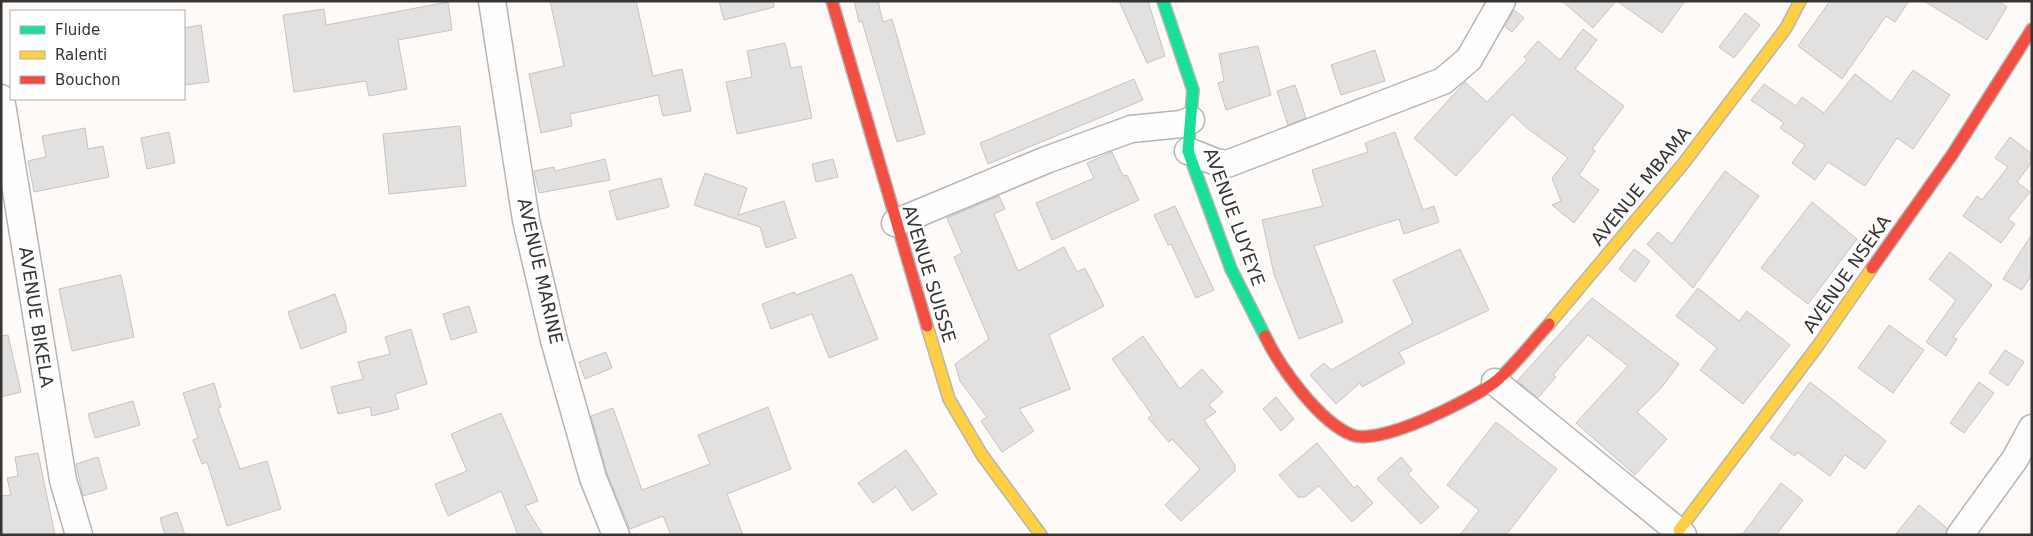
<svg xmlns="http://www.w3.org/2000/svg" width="2033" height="536" font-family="'DejaVu Sans',sans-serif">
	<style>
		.building { fill: #e3e1e0; stroke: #c5c4c2 }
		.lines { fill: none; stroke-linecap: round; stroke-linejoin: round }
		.street-casing { stroke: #b7b5b3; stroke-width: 29 }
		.fast-casing { stroke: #b7b5b3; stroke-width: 14 }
		.slow-casing { stroke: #b7b5b3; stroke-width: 14 }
		.jam-casing { stroke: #b7b5b3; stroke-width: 14 }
		.street { stroke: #fffefe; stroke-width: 26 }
		.fast { stroke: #16e098; stroke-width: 11 }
		.slow { stroke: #ffcf43; stroke-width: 11 }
		.jam { stroke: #f24e42; stroke-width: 11 }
		.labels { text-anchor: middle; stroke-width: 4.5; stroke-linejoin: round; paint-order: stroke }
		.street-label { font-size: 18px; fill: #353432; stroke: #fff }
	</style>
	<rect width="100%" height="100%" fill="#fdfaf8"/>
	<g class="building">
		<path d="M550 1H636L653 76 682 69 691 111 663 116 658 95 570 114 572 126 541 133 529 74 564 66Z"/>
		<path d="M719 1H773L774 7 724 20Z"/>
		<path d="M854 1H878L883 22 892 19 925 134 897 142 862 21 859 22Z"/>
		<path d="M1119 1H1148L1165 56 1147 63Z"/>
		<path d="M1562 1H1616L1593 28Z"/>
		<path d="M1617 1H1685L1662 33Z"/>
		<path d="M1830 1H1909L1895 22 1886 16 1842 79 1798 46Z"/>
		<path d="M1924 1H1998L2007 7 1987 40Z"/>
		<path d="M448 2 452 30 398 40 407 89 369 96 366 81 294 92 283 15 324 9 326 25Z"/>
		<path d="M1514 10 1524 18 1512 32 1505 27Z"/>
		<path d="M1745 13 1760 25 1734 58 1719 47Z"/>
		<path d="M201 25 209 82 184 85V28Z"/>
		<path d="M1583 29 1597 40 1575 69 1624 106 1592 149 1595 151 1579 175 1599 190 1574 223 1552 205 1561 201 1552 178 1568 158 1527 128 1512 114 1456 176 1414 138 1465 82 1487 102 1527 60 1524 57 1538 41 1560 60Z"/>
		<path d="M785 43 791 68 801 66 812 118 737 134 726 82 752 77 747 51Z"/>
		<path d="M1258 46 1271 95 1226 110 1218 83 1224 81 1219 54Z"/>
		<path d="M1375 50 1385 81 1341 95 1331 65Z"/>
		<path d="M1913 70 1950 95 1913 149 1897 138 1865 186 1828 162 1815 180 1792 163 1805 145 1780 128 1784 123 1751 100 1764 84 1796 106 1802 97 1824 113 1855 74 1891 102Z"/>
		<path d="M1134 79 1143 100 988 164 980 143Z"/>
		<path d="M1295 85 1306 118 1288 125 1277 91Z"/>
		<path d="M460 126 466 186 389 194 383 134Z"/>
		<path d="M85 128 88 149 103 146 109 177 34 192 28 161 46 157 42 136Z"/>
		<path d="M169 132 175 163 147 169 141 138Z"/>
		<path d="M1395 132 1423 210 1434 206 1439 222 1404 234 1399 219 1314 246 1343 322 1299 339 1274 274 1262 220 1323 206 1312 170 1368 152 1365 143Z"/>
		<path d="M2010 137 2032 154V162L2017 182 2030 192 2008 219 2015 224 2001 243 1963 216 1977 196 1982 200 2008 167 1995 158Z"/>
		<path d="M1112 152 1123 176 1127 175 1139 200 1052 240 1036 203 1094 178 1087 163Z"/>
		<path d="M605 159 610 180 539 193 534 171 554 167 555 171Z"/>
		<path d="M833 159 838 177 816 182 812 164Z"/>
		<path d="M1725 171 1759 196 1693 288 1647 244 1658 232 1672 244Z"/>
		<path d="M705 173 747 188 738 215 784 201 796 238 766 248 760 227 694 205Z"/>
		<path d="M661 178 669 207 617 220 609 191Z"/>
		<path d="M999 196 1005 209 994 214 1018 271 1064 247 1077 272 1085 268 1104 306 1049 335 1070 389 1019 409 1034 431 1002 452 981 421 987 417 960 381 955 364 989 339 954 257 962 253 947 218Z"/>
		<path d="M1812 202 1857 239 1808 304 1761 268Z"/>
		<path d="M1175 206 1214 290 1196 298 1171 244 1168 245 1154 215Z"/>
		<path d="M2032 234V274L2022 290 2003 279Z"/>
		<path d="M1460 249 1489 310 1399 352 1405 363 1362 387 1360 383 1336 404 1310 375 1324 363 1331 370 1413 323 1393 280Z"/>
		<path d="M1634 249 1650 261 1635 282 1619 269Z"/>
		<path d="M1950 252 1992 285 1953 337 1957 339 1946 356 1926 342 1956 300 1929 279Z"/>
		<path d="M852 274 878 339 829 358 812 314 771 329 762 304 794 292 796 295Z"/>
		<path d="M121 275 134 337 72 351 59 289Z"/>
		<path d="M1698 288 1739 321 1747 311 1790 345 1743 404 1700 370 1717 348 1676 316Z"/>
		<path d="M335 294 346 325V332L301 349 288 312Z"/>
		<path d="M1592 298 1679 364 1662 387 1637 412 1667 439 1635 475 1576 423 1628 366 1588 335 1553 375 1556 377 1538 398 1517 381Z"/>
		<path d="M469 306 477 332 451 340 443 314Z"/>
		<path d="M1889 325 1924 350 1893 393 1858 368Z"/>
		<path d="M411 329 427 384 395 394 399 409 372 416 370 407 338 414 331 387 363 379 358 362 390 354 385 337Z"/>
		<path d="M8 335 21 392 1 397V336Z"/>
		<path d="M1143 336 1180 389 1202 369 1223 392 1209 405 1216 412 1204 420 1235 465V471L1181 521 1165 505 1200 469 1172 439 1169 442 1148 418 1152 415 1112 359Z"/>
		<path d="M2005 350 2024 362 2008 386 1989 373Z"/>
		<path d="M606 352 612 368 585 379 579 362Z"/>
		<path d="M1810 382 1886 441 1865 469 1845 455 1830 476 1797 452 1795 456 1770 438Z"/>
		<path d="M1979 382 1994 393 1964 433 1950 423Z"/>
		<path d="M214 383 221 407 218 408 240 469 267 461 281 509 227 526 207 462 202 464 193 440 198 438 183 393Z"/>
		<path d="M1276 397 1294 419 1281 431 1263 409Z"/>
		<path d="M133 401 140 425 95 438 88 414Z"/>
		<path d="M768 407 791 469 727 494 743 535H671L663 516 630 529 607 473 591 416 613 408 642 490 710 464 698 435Z"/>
		<path d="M501 413 538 501 525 506 543 535H518L501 491 448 516 435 484 467 471 451 434Z"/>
		<path d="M1496 422 1557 469 1506 535H1460L1479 510 1447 485Z"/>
		<path d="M1317 443 1354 488 1357 485 1373 503 1352 522 1319 486 1305 497H1298L1279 475Z"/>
		<path d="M906 450 937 494 912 511 896 487 873 503 858 483Z"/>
		<path d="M38 453 55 535H1V496L11 495 7 478 18 476 15 457Z"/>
		<path d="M98 457 107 489 83 496 76 464Z"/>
		<path d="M1401 457 1412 470 1408 474 1439 507 1421 524 1377 479Z"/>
		<path d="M1781 483 1803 500 1776 535H1742Z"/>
		<path d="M1919 505 1947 528 1945 535H1895Z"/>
		<path d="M177 512 185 535H165L160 518Z"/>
	</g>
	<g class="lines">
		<g class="street-casing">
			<g id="street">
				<path d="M492 1 526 220 554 340 593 478 616 535"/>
				<path d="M1 98 63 480 79 535"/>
				<path d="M1188 151 1216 162 1227 164 1443 81 1469 59 1502 1"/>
				<path d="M895 223 1046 160 1131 129 1182 124 1191 120"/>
				<path d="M1495 382 1683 535"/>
				<path d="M1960 535 2015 459 2032 428"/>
			</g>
		</g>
		<g class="fast-casing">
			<path id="fast" d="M1163 1 1193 90 1188 151 1231 269 1265 336"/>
		</g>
		<g class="slow-casing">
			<g id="slow">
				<path d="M1549 324 1683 164 1786 28 1800 1"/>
				<path d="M927 326 949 399 982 455 1041 535"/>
				<path d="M1679 530 1817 347 1872 268"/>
			</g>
		</g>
		<g class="jam-casing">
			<g id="jam">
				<path d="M832 1 927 326"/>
				<path d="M1872 268 1952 155 2032 29"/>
				<path d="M1265 336C1280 367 1319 422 1352 435 1380 446 1471 400 1495 382 1512 369 1533 341 1549 324"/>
			</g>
		</g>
		<use href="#street" class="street"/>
		<use href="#fast" class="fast"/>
		<use href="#slow" class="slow"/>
		<use href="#jam" class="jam"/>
	</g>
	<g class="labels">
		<g class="street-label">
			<text transform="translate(1641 186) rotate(-51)" y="6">AVENUE MBAMA</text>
			<text transform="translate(1234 217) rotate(70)" y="6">AVENUE LUYEYE</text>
			<text transform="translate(540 271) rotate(77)" y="6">AVENUE MARINE</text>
			<text transform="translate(929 274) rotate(73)" y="6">AVENUE SUISSE</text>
			<text transform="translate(1847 274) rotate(-55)" y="6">AVENUE NSEKA</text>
			<text transform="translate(36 317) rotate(81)" y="6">AVENUE BIKELA</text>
		</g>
	</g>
	<rect width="2033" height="536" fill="none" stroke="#353432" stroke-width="5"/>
	<rect x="10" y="10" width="175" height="90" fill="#ffffff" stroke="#aeaead"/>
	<rect x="20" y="26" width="25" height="8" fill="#16e098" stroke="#aeaead"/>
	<text x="55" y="35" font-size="15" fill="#353432">Fluide</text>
	<rect x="20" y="51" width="25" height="8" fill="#ffcf43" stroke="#aeaead"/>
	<text x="55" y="60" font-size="15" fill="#353432">Ralenti</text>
	<rect x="20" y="76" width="25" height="8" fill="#f24e42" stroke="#aeaead"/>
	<text x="55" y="85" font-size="15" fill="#353432">Bouchon</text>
</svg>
